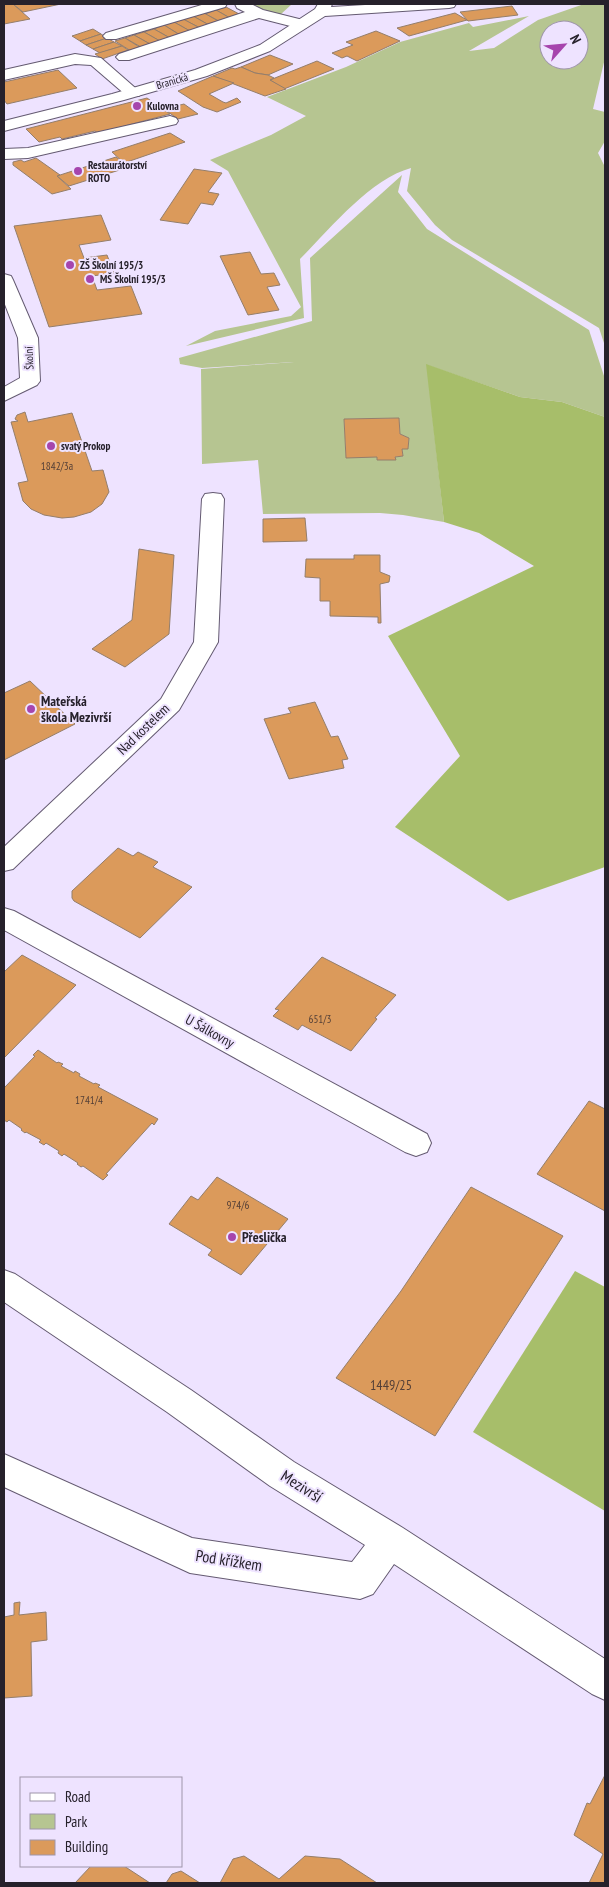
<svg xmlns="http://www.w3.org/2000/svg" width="609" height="1887" font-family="'PT Sans Narrow',sans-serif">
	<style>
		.green { fill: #b6c591; fill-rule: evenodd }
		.forest { fill: #a7be6a }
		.building { fill: #db9a5b; stroke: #947e6b }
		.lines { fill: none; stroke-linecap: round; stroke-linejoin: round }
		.service-casing { stroke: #645a71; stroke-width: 2 }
		.minor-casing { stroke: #645a71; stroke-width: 2 }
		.service { fill: #fff; fill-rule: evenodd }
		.minor { fill: #fff; fill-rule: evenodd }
		.poi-dot { fill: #a645ad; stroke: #eee3ff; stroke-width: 2 }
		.labels { text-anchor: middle; stroke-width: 4; stroke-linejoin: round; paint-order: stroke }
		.far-street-label { font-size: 11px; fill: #26212b; stroke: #eee3ff }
		.far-poi-label { font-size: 11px; font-weight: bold; fill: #26212b; stroke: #eee3ff; text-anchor: start }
		.number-label { font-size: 11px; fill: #533f37 }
		.poi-label { font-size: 14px; font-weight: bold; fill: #26212b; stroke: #eee3ff; text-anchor: start }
		.street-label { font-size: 14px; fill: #26212b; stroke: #eee3ff }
		.near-number-label { font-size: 14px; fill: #533f37 }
		.near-street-label { font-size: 16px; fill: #26212b; stroke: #eee3ff }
	</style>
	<rect width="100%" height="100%" fill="#eee3ff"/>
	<g class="green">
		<path d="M248 4H292L280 15Z"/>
		<path d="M584 4H605V58L593 109 605 112V141L598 153 605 167V346L599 328 452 240 435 225 407 191 411 168C370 179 330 229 300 259L304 318 186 346 215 331 291 316 301 307 228 171 210 160 271 135 306 116 267 97 346 67 400 42 469 23 473 27 529 16 469 51 494 48 538 20ZM549 30H579V60H549Z"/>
		<path d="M402 175 398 192 427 229 589 330 605 379V417L562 402 520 397 427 365 444 522 403 515 380 513 263 514 258 460 202 464 201 369 294 362 202 368 180 364 179 358 312 321 310 258ZM399 418 400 434 409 438 408 449H402L403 456 395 457V460H377V457H346L344 419Z"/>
	</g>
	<g class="forest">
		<path d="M426 364 520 397 562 402 605 417V867L508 901 395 827 460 756 388 636 534 566 479 533 444 522Z"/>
		<path d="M575 1271 605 1287V1511L473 1432Z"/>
	</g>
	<g class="building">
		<path d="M4 4H13L30 19 4 24Z"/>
		<path d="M13 4H61L23 12Z"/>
		<path d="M512 6 518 15 468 21 460 12Z"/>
		<path d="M226 7 241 15 230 18 216 10Z"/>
		<path d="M216 10 230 18 219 21 205 14Z"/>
		<path d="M204 13 220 22 209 25 193 16Z"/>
		<path d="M455 13 467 20 409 36 397 28Z"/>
		<path d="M193 16 209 25 200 28 183 19Z"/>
		<path d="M183 19 200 28 190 31 174 22Z"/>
		<path d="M174 22 190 31 180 35 164 25Z"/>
		<path d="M164 25 180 35 170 38 154 29Z"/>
		<path d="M93 29 101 34 80 41 72 36Z"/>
		<path d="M154 29 170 38 160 41 144 32Z"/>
		<path d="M376 31 400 41 357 61 347 56 342 58 332 53 353 45 346 42Z"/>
		<path d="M144 32 160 41 150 44 134 35Z"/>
		<path d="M101 34 107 38 86 45 80 41Z"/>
		<path d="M134 35 150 44 141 47 125 38Z"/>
		<path d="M107 38 114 42 93 49 86 45Z"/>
		<path d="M125 38 141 48 131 51 115 41Z"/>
		<path d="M114 42 122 46 100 53 93 49Z"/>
		<path d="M122 46 128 50 102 59 95 54Z"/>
		<path d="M270 55 293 64 268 75 255 73 241 67Z"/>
		<path d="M317 61 334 69 284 89 270 80Z"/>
		<path d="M241 67 255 73 268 75 274 78 270 80 286 89 265 96 213 76 232 68 235 69Z"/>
		<path d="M58 70 77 88 7 104 4 100V82Z"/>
		<path d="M213 76 234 83 209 94 223 102 226 103 237 98 241 102 217 112 203 107 178 91Z"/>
		<path d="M147 98 170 114 98 133 95 131 62 139 60 137 39 142 26 129Z"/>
		<path d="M184 104 198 114 178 119 164 109Z"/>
		<path d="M170 133 185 142 124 163 112 152Z"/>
		<path d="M116 157 129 167 69 186 57 176Z"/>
		<path d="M36 158 60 175 57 176 71 189 52 194 13 165V162L21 160 24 162Z"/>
		<path d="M194 169 222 173 208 192 219 194 213 205 201 203 188 224 160 220Z"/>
		<path d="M101 215 111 240 79 245 84 258 107 255 114 273 92 276 97 290 131 286 142 314 49 327 14 226Z"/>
		<path d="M250 252 261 274 274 273 280 285 267 287 279 310 248 315 220 256Z"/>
		<path d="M25 412 28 422 72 413 92 471 103 470 109 492 102 504 91 512 74 517 62 518 44 515 31 509 23 501 18 483 28 481 11 422 18 421 15 419 17 415Z"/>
		<path d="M399 418 400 434 409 438 408 449H402L403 456 395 457 396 460H377V457L346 458 344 419Z"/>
		<path d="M305 518 307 541 263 542V519Z"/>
		<path d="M139 549 174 555 169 634 125 667 92 649 132 620Z"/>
		<path d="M354 555H380V572L390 576 389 582 380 584 381 623H378V617L330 616V601H320V578L305 577 306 559H354Z"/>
		<path d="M30 681 75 724 4 760V693Z"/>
		<path d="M315 702 331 737 338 736 348 759 342 760 344 768 289 779 264 719 291 713 288 708Z"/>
		<path d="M118 848 133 856 138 852 158 862 153 867 192 887 140 938 74 901 72 898V891Z"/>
		<path d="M22 955 76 985 4 1058V972Z"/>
		<path d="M322 957 396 995 375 1018 377 1019 351 1051 302 1025 298 1030 273 1016 279 1010 275 1009Z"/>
		<path d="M38 1050 57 1063 58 1062 63 1064 61 1066 74 1073 75 1071 80 1074 79 1076 94 1084 95 1083 100 1085 98 1087 158 1119 154 1125 152 1123 106 1174 108 1175 103 1180 83 1166 81 1167 77 1164 78 1163 64 1154 62 1156 58 1153 59 1151 46 1143 44 1145 39 1142 41 1140 26 1132 25 1133 21 1130 22 1129 9 1120 7 1122 4 1120V1088L35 1056 33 1055Z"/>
		<path d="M589 1101 605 1109V1211L537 1174Z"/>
		<path d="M217 1177 288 1219 241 1275 208 1255 212 1250 169 1224 191 1196 198 1200Z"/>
		<path d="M471 1187 563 1236 435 1436 336 1378 401 1291Z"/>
		<path d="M20 1602 19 1615 46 1612 47 1640 31 1642 32 1696 4 1698V1617L14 1615V1603Z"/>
		<path d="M605 1775V1883H589L603 1854 574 1835 587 1803 590 1804Z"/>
		<path d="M244 1856 279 1879 305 1856 340 1859 377 1883H220L233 1859Z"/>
		<path d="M91 1866H124L150 1883H75Z"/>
		<path d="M181 1871 200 1883H166L172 1874Z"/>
	</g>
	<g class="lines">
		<g class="service-casing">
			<g id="service">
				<path d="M205 4H227L225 7 116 39H106L103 36 106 33Z"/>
				<path d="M235 4H251L263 10 307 21 310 24 307 27 302 29 259 18 129 60H119L116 57 119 54 245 12 237 8Z"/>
				<path d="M75 54 101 58 141 93 139 96H127L91 65 75 64 4 80V70Z"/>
				<path d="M170 116 176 118 178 121 176 124 28 158 4 159V149L28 148Z"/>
			</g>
		</g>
		<g class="minor-casing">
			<g id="minor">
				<path d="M318 4H332L331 7 382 4H456L454 7 449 8 325 16 270 51 207 76 124 100 4 131V121L112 94 195 70 260 45 315 9Z"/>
				<path d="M4 274 11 276 13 280 38 338 40 381 37 385 4 401V387L20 378 18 338 4 302Z"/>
				<path d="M213 493 221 494 224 499 218 642 179 710 13 869 4 871V847L161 699 194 642 202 499 205 494Z"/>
				<path d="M4 908 14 911 427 1134 431 1143 427 1152 416 1156 405 1152 4 930Z"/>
				<path d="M4 1270 15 1274 191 1390 294 1462 403 1528 605 1659V1700L592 1694 394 1564 373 1594 360 1599 190 1573 4 1487V1454L192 1538 352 1562 365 1545 270 1486 167 1412 4 1302Z"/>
			</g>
		</g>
		<use href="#service" class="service"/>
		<use href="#minor" class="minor"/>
	</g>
	<g class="poi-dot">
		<circle cx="137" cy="106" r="5"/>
		<circle cx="78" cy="171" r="5"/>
		<circle cx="70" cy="265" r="5"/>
		<circle cx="90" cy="279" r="5"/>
		<circle cx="51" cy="446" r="5"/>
		<circle cx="31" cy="709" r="5"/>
		<circle cx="232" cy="1237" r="5"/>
	</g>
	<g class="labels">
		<g class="far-street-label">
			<text transform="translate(172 81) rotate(-16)" y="4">Branická</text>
			<text transform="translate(29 358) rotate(-92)" y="4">Školní</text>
		</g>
		<g class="far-poi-label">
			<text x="147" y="110">Kulovna</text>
			<text x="88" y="169">Restaurátorství<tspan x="88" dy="13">ROTO</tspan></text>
			<text x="80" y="269">ZŠ Školní 195/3</text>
			<text x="100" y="283">MŠ Školní 195/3</text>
			<text x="61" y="450">svatý Prokop</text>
		</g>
		<g class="number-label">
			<text x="57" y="470">1842/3a</text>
			<text x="320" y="1023">651/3</text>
			<text x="89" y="1104">1741/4</text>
			<text x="238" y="1209">974/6</text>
		</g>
		<g class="poi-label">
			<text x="41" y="706">Mateřská<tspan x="41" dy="16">škola Mezivrší</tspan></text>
			<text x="242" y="1242">Přeslička</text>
		</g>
		<g class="street-label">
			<text transform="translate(143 729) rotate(-44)" y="5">Nad kostelem</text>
			<text transform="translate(210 1031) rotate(29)" y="5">U Šálkovny</text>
		</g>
		<g class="near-number-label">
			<text x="391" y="1390">1449/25</text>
		</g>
		<g class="near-street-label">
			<text transform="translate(302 1486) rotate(32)" y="6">Mezivrší</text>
			<text transform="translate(229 1560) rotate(9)" y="6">Pod křížkem</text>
		</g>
	</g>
	<rect width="609" height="1887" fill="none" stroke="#26212b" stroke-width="10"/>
	<rect x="20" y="1777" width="162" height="90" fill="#eee3ff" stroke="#9e95aa"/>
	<rect x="30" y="1793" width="25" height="8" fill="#ffffff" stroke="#9e95aa"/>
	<text x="65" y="1802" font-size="15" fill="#26212b">Road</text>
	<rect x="30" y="1814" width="25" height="15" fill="#b6c591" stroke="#9e95aa"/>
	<text x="65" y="1827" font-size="15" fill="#26212b">Park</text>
	<rect x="30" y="1840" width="25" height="15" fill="#db9a5b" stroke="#9e95aa"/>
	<text x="65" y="1852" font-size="15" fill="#26212b">Building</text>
	<g transform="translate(564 45) rotate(63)"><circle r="24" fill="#eee3ff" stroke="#9e95aa"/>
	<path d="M0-4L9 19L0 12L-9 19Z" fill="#a645ad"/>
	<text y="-8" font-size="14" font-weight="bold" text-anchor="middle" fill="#26212b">N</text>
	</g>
</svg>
